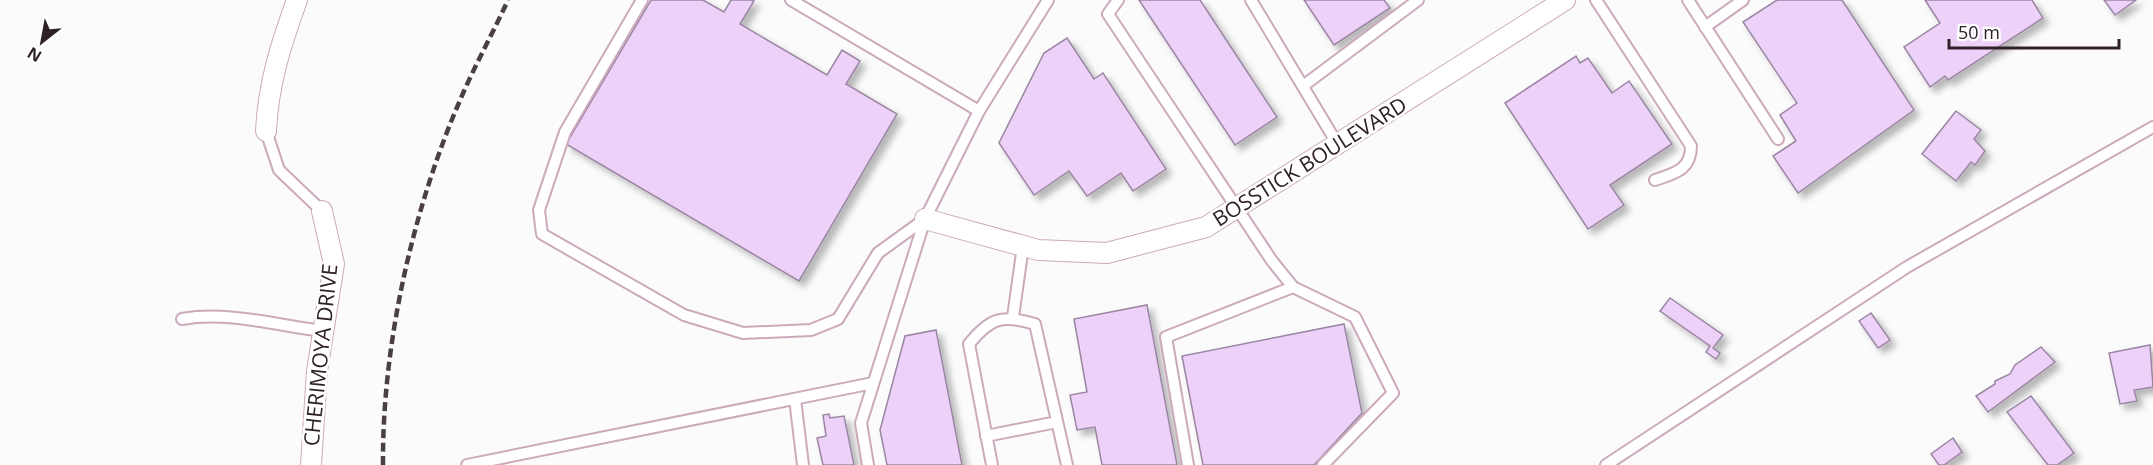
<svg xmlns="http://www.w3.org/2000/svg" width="2153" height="465" font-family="'Open Sans',sans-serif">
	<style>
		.building { fill: #edd1f8; stroke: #9a86a2; stroke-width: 1.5; filter: url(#shadow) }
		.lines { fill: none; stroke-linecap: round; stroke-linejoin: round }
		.service-casing { stroke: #ccaabd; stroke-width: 14 }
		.minor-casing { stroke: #ccaabd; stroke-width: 22 }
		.service { stroke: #fff; stroke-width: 10 }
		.minor { stroke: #fff; stroke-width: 20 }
		.rail { stroke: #4a3f45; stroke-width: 4.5; stroke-dasharray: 9 4.5; stroke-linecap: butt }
		.labels { text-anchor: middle; stroke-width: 5; stroke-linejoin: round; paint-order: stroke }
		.street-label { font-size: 21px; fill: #2e2128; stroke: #fff }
	</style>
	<defs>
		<filter id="shadow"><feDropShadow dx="5.5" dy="5.5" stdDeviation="3" flood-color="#0004"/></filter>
	</defs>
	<rect width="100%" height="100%" fill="#fbfbfb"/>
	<g class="building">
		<path d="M651 0H703L724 12 731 0H751L754 1 740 24 827 75 842 50 860 61 846 84 897 114 799 281 566 144Z"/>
		<path d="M1139 0H1200L1277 117 1235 145Z"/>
		<path d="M1304 0H1384L1390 8 1334 45Z"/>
		<path d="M1777 0H1842L1914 110 1798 193 1773 156 1796 141 1780 115 1797 103 1743 22Z"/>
		<path d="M1925 0H2032L2043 18 1948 80 1945 76 1930 87 1904 47 1940 23Z"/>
		<path d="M2104 0H2136L2115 15Z"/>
		<path d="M1067 38 1094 79 1103 73 1166 169 1133 191 1121 173 1087 196 1069 171 1034 195 999 143 1044 53Z"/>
		<path d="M1576 56 1580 63 1588 58 1612 93 1629 81 1672 144 1610 185 1624 205 1588 229 1505 103Z"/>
		<path d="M1956 111 1981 130 1974 139 1985 151 1975 165 1971 162 1956 181 1922 154Z"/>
		<path d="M1670 298 1723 335 1713 348 1720 353 1716 359 1706 352 1710 346 1660 311Z"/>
		<path d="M1147 305 1177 465H1102L1095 427 1077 430 1070 395 1087 392 1074 319Z"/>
		<path d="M1871 313 1890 340 1878 348 1859 321Z"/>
		<path d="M1344 324 1362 413 1314 465H1203L1182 356Z"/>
		<path d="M936 330 962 465H887L880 430 905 336Z"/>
		<path d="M2150 345 2153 387 2134 390 2137 401 2120 404 2109 353Z"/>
		<path d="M2041 347 2055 362 1988 412 1976 396 1995 384V381L2010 374 2015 365Z"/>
		<path d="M2031 396 2074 453 2057 465H2048L2007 412Z"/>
		<path d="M829 414 830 418 844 416 854 465H823L817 438 826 436 823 415Z"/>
		<path d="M1953 438 1962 452 1944 465H1939L1931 454Z"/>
	</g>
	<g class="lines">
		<g class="service-casing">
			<g id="service">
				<path d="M642 0 565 132 539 210 542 234 684 315 743 333 811 330 838 319 878 253 925 219"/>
				<path d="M791 0 979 111"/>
				<path d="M1118 0 1108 14 1272 261 1293 287 1355 317 1393 393 1323 465"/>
				<path d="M1251 0 1338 145"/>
				<path d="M1596 0 1691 146C1691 170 1675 173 1655 180"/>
				<path d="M1688 0 1778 139"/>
				<path d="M1705 27 1743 0"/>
				<path d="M1303 86 1418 0"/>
				<path d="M266 131 279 170 322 211"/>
				<path d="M1013 317 1023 246"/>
				<path d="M182 319C227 311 276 325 322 331"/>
				<path d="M795 399 803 465"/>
				<path d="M986 436 1057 422"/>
				<path d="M467 465 873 383"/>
				<path d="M868 465 861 423 925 219 979 111 1048 0"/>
				<path d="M992 465 969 344C990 318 1002 314 1035 324L1067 465"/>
				<path d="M1188 465 1166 337 1293 287"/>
				<path d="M1606 465 1907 267 2153 127"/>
			</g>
		</g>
		<g class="minor-casing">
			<g id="minor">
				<path d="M266 131C268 85 281 44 297 0"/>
				<path d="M925 219 1038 250 1107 253 1206 227 1565 0"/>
				<path d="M311 465 317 371 334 264 322 211"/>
			</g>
		</g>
		<use href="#service" class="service"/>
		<use href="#minor" class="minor"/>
		<path class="rail" d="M383 465C382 345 413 208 461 98 475 65 493 33 508 0"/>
	</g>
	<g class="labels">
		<g class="street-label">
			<text transform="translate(1310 162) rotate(-32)" y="7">BOSSTICK BOULEVARD</text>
			<text transform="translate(321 355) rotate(-84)" y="7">CHERIMOYA DRIVE</text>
		</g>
	</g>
	<g transform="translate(42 42) rotate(211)" stroke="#ffffff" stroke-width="4.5" paint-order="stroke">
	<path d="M0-4.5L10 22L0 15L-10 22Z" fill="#2e2128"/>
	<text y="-9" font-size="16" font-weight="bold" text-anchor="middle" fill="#2e2128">N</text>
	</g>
	<path d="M1949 39v9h170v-9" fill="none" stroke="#2e2128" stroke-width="3"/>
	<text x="1958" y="39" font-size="18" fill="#2e2128" stroke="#ffffff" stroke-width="4.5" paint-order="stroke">50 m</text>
</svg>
